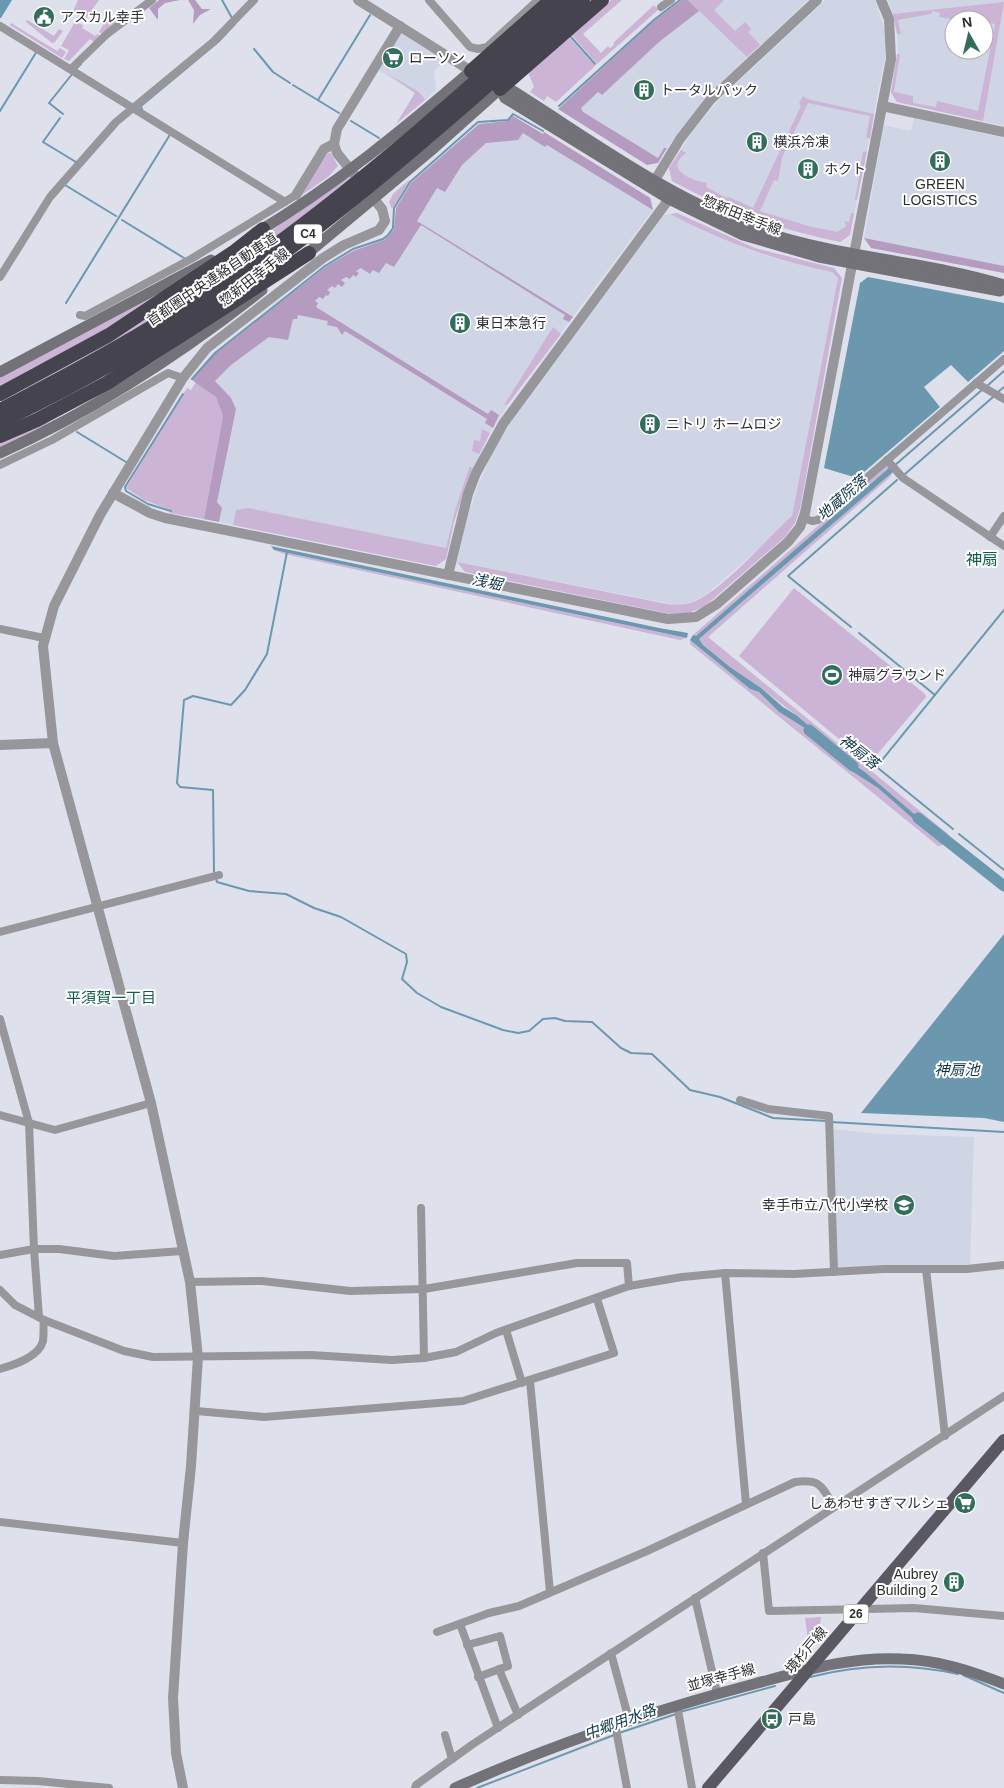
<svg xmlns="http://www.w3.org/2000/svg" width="1004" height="1788" font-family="Helvetica,'Noto Sans JP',sans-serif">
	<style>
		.built { fill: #d0d5e6; fill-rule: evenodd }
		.green { fill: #cbb4d5 }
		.forest { fill: #b49bbf }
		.water { fill: #6c98af }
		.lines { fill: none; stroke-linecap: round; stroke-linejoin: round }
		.stream { stroke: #6c98af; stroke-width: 2 }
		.river { stroke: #6c98af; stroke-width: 11 }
		.minor { stroke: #97969b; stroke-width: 8 }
		.tertiary { stroke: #97969b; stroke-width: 10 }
		.secondary { stroke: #737279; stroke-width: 11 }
		.primary { stroke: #5a5961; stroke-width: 12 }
		.motorway { stroke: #45434d; stroke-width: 14 }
		.motorway-bridge { stroke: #45434d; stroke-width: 14 }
		.labels { text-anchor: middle; stroke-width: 4; stroke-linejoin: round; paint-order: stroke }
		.shield { fill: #fff; stroke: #6c6d70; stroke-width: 1 }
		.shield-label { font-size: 12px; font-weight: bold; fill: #2d2e32 }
		.poi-label { font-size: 14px; fill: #2d2e32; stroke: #fff; text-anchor: start }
		.street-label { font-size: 14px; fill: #2d2e32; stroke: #fff }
		.water-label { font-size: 15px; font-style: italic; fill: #0e3547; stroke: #fff }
		.neighbourhood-label { font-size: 15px; fill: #105d47; stroke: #fff }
		.quarter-label { font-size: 16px; fill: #105d47; stroke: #fff }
	</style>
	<rect width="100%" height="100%" fill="#dee1ec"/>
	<g class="built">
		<path d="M688 0H808L708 95 658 159 583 112 580 108 598 91 601 95 659 42 698 11Z"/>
		<path d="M825 0H875L885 30V58L850 235 840 242 784 229 734 212 672 181 669 168 693 131 718 101Z"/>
		<path d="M888 0H1004V126L897 102 891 92 898 53 897 30ZM954 20H984V50H954Z"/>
		<path d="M400 33 446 61 434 71 436 90 423 102 413 96 415 93 378 70Z"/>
		<path d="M513 116 543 134 544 132 651 198 653 210 515 394 490 433 465 487 454 522 446 559 436 566 204 519 222 424 208 390 192 380 215 354 327 266 353 251 384 240 388 236 394 229 396 208 411 183 479 124 508 121Z"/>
		<path d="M914 118 1004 138V273L871 248 864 238 884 125 911 131Z"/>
		<path d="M670 214 742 247 774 258 832 272 838 278 792 517 769 540 707 594 692 602 677 605 457 562 466 523 477 488 493 451 507 428 664 215Z"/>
		<path d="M833 1129 880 1134 974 1137 970 1266 924 1265 837 1268Z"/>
	</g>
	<g class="green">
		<path d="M78 0H99L85 20 72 13Z"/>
		<path d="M611 0H622L583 34 601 53 608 46 610 48 614 45 613 43 654 5 658 10 597 64 571 34Z"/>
		<path d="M688 0H724L714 10 735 31 745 22 751 29 748 32 760 45 747 57Z"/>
		<path d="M1004 2 983 121 897 102 891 92 897 54H900L894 92 913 96V103L936 107 937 101 978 111 995 24C978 19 958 21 939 17L940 13 933 11 931 14 898 20 901 34H897L893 14Z"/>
		<path d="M108 17 118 23 102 34 99 32Z"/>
		<path d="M27 20 54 36 59 29 63 31 55 42 52 43 26 22Z"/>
		<path d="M75 22 83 25 82 28 95 36 98 34 100 36 94 42 90 39 69 61 64 59 69 50 61 46Z"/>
		<path d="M11 23 57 51 60 48 66 52 62 58 10 25Z"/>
		<path d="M569 37 595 66 556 102 547 96 544 101 530 92 534 87 528 72Z"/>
		<path d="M388 74 419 92 425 100 396 124 415 93Z"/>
		<path d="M803 96 807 99 874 114 870 139 866 137 870 116 808 103 782 158 778 181 774 180 760 211 808 226 837 232 846 226 844 221 849 222 851 213H854L850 235 840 242C780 230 726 210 672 181L669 168 681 150 686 153C663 170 693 181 707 183L706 187 727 198 729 197 753 208 801 106 799 104Z"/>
		<path d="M867 151 857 200H855L863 152Z"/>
		<path d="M328 153H331L338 166 329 176 298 198Z"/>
		<path d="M349 177 353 179 286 231 208 285 205 280 182 296 184 300 176 305 173 303 151 319 152 320 29 389 27 387C139 327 244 249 349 177Z"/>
		<path d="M409 180V181L392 209 389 202 393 194Z"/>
		<path d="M677 213 755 248 834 268 842 278 800 509 795 523 785 537 705 606 689 613 671 614 465 572 457 562 667 604C675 605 682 605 690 603 720 594 767 538 792 516L838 278 832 272C775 261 722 241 670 214Z"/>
		<path d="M153 297C148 313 44 361 22 374 14 378 7 385 0 390V378Z"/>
		<path d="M553 327 561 334 508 404 504 405Z"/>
		<path d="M191 338 85 406 0 448V441L45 422 48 423 78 408Z"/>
		<path d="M196 382 216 397 223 416 204 519 170 513 171 510 144 500 126 488 187 388 191 390Z"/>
		<path d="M482 429 490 433 479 454 472 451 474 440 480 441Z"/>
		<path d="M887 465 890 467 844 507 842 505Z"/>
		<path d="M470 466 472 468 454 522 446 559 436 566 233 525 236 510 248 508 446 548 456 507Z"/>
		<path d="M894 471 890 477 708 637 948 834 949 837 946 841 865 772 823 743 814 730 796 715 761 688 730 667 703 645 699 639Z"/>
		<path d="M836 510 838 513 695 637 693 635Z"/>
		<path d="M270 548 274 550 687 638 680 640 284 554Z"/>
		<path d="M794 588 925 694 926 697 869 764 739 656Z"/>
		<path d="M690 640 750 689 759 692 779 712 808 730 817 743 850 770 878 788 943 845 938 846 690 644Z"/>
		<path d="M821 1617 820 1625 808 1640 805 1618Z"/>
	</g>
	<g class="forest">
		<path d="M159 0H180L165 3 158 9V20L149 8Z"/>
		<path d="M188 0H195L202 9H211L200 15 193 24 194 10Z"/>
		<path d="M682 0H688L699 11 659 42 602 95 598 92 581 108 583 112 658 158 664 148H667L658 163 647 165 558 109 655 20Z"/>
		<path d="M513 116 543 134 544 132 650 198 653 210 547 145 545 147 523 133 518 140 486 143 462 165 445 192 437 188 417 221 573 317 569 322 563 319 565 315 421 225 394 267 386 263 379 273 373 270 370 274 361 268 356 271 359 273 356 277 353 275 350 279 346 277 341 280 345 283 342 287 338 284 335 288 332 286 327 290 330 292 328 296 326 295 323 299 319 297 315 301 318 303 316 307 488 414 491 410 499 415 493 428 485 423 487 419 345 331 342 335 337 327 327 325 328 321 298 315 297 319H293L288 340 269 337 231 365 215 381 231 398 236 409 217 502 222 508 219 522 204 519 223 416 216 397 192 380 215 354 327 266 353 251 384 240 388 236 394 229 396 208 411 183 479 124 508 121Z"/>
		<path d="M864 238 1004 266V273L871 248Z"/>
	</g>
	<g class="water">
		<path d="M0 0H12L1 18H0Z"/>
		<path d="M868 277 1004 303V351L968 382 951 365 924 387 940 407 857 478 824 468 860 283Z"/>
		<path d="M890 467 894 471 699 639 703 645 730 667 761 688 783 707 796 715 814 730 823 743 865 772 946 841 943 845 878 788 850 770 817 743 808 730 779 712 759 692 750 689 690 640 693 635 696 636Z"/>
		<path d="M271 546 659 628 688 633 687 638 274 550Z"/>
		<path d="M1004 934V1122L984 1118 861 1113Z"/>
	</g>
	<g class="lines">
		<g class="stream">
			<path d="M222 0 232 18"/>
			<path d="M571 37 595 64"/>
			<path d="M254 49 273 72 290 83"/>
			<path d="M77 68 81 64"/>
			<path d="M293 85 339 113"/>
			<path d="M318 100 370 15"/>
			<path d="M559 106 655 19 680 0"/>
			<path d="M142 110 141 106 218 42 235 24"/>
			<path d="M0 111 37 51"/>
			<path d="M63 114 49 103 73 73"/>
			<path d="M60 118 43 142 76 162 75 164"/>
			<path d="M351 121 379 138"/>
			<path d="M65 185 116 216"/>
			<path d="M122 220 184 258"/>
			<path d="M66 303 171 133"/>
			<path d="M192 379 215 353 325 266 353 249 383 239 388 235 393 228 394 208 410 182 478 122 508 120 513 114 543 131"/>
			<path d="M987 386 1004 371"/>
			<path d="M998 392 1004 387"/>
			<path d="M77 432 126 462"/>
			<path d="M894 466 983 389"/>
			<path d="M905 474 993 397"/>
			<path d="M171 511 148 504 126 491 125 487 183 394"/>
			<path d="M851 627 788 576 897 480"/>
			<path d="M859 633 935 695"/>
			<path d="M953 829 878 768V765L1004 610"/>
			<path d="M959 834 1004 870"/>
			<path d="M214 872 213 790 180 787 177 783 184 700 193 696 231 705 245 690 267 654 287 552"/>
			<path d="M216 879 217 882 249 891 286 894 314 908 341 917 406 954 407 962 402 979 417 993 441 1007 503 1030 518 1033 529 1031 543 1019 555 1018 565 1021 592 1022 621 1048 631 1053 652 1054 690 1090 720 1097 773 1118 827 1121"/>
			<path d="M831 1122 1004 1132"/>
			<path d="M963 1675 1004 1693"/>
			<path d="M810 1677C859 1664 909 1663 958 1674"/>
			<path d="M680 1712 775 1686"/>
			<path d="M619 1733 676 1714"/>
			<path d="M477 1788 614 1735"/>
		</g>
		<g class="river">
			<path d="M809 730 853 766"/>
			<path d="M918 818 1004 886"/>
		</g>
		<g class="minor">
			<path d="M429 0 470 47 478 49 487 47 538 0"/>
			<path d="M661 7 671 0"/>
			<path d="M0 26 285 202"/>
			<path d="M72 68 107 34 152 0"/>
			<path d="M0 277 50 197 116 122 213 42 254 0"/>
			<path d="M80 315 85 316 191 259 296 195"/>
			<path d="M976 383 1004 399"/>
			<path d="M887 460 903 478 1004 546"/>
			<path d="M0 465 52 440 168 373 183 378"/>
			<path d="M803 518 812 521 818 520 1004 359"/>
			<path d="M990 537 1004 516"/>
			<path d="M0 629 44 638"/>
			<path d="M0 932 219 875"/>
			<path d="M0 1019 29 1123 34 1249 39 1317"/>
			<path d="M740 1100 768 1109 829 1116 834 1272"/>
			<path d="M0 1115 55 1130 151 1103"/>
			<path d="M421 1208 424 1358"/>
			<path d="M0 1255 34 1249H59L114 1256 182 1251"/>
			<path d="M926 1269 945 1436"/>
			<path d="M725 1273 746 1504"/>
			<path d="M190 1282 262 1281 350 1291 424 1289 577 1263H627L629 1286"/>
			<path d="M0 1290 15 1305 44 1320 124 1351 153 1357 311 1355 392 1360 424 1358 456 1352 496 1333 629 1286 682 1277 725 1273 794 1274 884 1269H967L1004 1265"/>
			<path d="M506 1330 522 1383"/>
			<path d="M0 1369C14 1365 39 1357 43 1341 44 1334 43 1327 44 1320"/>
			<path d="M530 1381 550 1592"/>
			<path d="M196 1411 264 1417 463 1401 614 1353 597 1299"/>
			<path d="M0 1522 183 1543"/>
			<path d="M763 1553 769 1611 914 1608 1004 1616"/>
			<path d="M695 1598 717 1693"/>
			<path d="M460 1624 498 1728"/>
			<path d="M437 1632 489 1613 519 1606 647 1551 795 1482C821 1478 822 1487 834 1507"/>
			<path d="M467 1645 500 1636 508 1666 478 1677"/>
			<path d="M611 1653 629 1720"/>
			<path d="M499 1669 518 1715"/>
			<path d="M677 1705 692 1788"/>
			<path d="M615 1724 627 1788"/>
			<path d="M445 1735 452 1759"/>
			<path d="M0 1780 38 1781 109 1788"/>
			<path d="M415 1788 416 1785 473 1744 1004 1396"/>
		</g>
		<g class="tertiary">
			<path d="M358 0 471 71"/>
			<path d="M882 106 1004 132"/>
			<path d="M655 180 680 139 711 99 817 0"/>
			<path d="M296 195 324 149 334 144"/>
			<path d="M113 493 150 513 165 518 668 619 696 617 717 604 788 542 800 527 805 513 891 59 889 19 881 0"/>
			<path d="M448 575 468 494 476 473 503 424 669 199"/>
			<path d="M0 745 53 743"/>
			<path d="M183 1788 176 1753 173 1698 183 1543 191 1466 198 1357 190 1282 151 1103 53 743 43 646 54 606 100 515 183 378 207 348 323 258 344 245 379 230 385 221 382 209 337 153 334 144 337 129 400 26"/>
		</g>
		<g class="secondary">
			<path d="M495 85 513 91C594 142 673 201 764 232 842 258 925 261 1004 285"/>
			<path d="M500 89 505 98 669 199 743 235 819 257 1000 291"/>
			<path d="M256 233C334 186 403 130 471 71L477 74"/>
			<path d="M302 258 434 148 500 89"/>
			<path d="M0 372 211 260"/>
			<path d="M0 453C95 410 181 354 262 290"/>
			<path d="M455 1788C552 1745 651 1711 754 1684 803 1671 851 1656 902 1659 938 1660 971 1671 1004 1684"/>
		</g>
		<path class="primary" d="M708 1788 1004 1440"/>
		<g class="motorway">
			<path d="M471 71 551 0"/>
			<path d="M500 89 602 0"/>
			<path d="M0 394 109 335 235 251 263 229"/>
			<path d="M0 436 37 420 107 383 309 253"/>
		</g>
		<g class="motorway-bridge">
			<path d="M0 410C92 363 182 313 266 252 372 175 470 87 567 0"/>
			<path d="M0 422C124 363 244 287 351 201 431 137 507 68 583 0"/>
		</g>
	</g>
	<defs>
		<g id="civic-disc" transform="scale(1.125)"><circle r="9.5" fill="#326e5a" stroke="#fff"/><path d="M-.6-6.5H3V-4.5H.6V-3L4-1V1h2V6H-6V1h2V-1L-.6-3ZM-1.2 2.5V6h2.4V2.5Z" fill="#fff"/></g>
		<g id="supermarket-disc" transform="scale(1.125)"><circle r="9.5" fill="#326e5a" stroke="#fff"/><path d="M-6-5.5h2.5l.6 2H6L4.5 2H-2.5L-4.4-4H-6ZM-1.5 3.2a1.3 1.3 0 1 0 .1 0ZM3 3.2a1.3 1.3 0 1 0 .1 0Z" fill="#fff"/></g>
		<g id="building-disc" transform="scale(1.125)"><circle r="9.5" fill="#326e5a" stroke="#fff"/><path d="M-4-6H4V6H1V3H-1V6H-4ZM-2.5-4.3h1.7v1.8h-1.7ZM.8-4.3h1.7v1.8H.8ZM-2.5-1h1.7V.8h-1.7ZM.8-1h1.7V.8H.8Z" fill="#fff"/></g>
		<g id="stadium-disc" transform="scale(1.125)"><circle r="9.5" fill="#326e5a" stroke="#fff"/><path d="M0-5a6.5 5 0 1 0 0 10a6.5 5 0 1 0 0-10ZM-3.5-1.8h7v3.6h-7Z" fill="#fff"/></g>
		<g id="school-disc" transform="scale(1.125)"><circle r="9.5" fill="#326e5a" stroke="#fff"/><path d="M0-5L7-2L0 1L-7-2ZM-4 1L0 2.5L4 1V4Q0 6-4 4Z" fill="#fff"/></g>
		<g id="bus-disc" transform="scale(1.125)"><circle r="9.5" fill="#326e5a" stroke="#fff"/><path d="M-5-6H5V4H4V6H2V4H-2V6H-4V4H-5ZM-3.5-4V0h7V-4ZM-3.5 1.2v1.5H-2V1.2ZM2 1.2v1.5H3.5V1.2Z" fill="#fff"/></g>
	</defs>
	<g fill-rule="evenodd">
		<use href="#civic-disc" x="44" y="17"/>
		<use href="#supermarket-disc" x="393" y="58"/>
		<use href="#building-disc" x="644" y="90"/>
		<use href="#building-disc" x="757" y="142"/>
		<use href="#building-disc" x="940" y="161"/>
		<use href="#building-disc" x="808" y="169"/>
		<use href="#building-disc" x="460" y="323"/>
		<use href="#building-disc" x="650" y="424"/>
		<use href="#stadium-disc" x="832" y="675"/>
		<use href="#school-disc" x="904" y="1205"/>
		<use href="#supermarket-disc" x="965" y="1503"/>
		<use href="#building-disc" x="954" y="1582"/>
		<use href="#bus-disc" x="772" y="1719"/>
	</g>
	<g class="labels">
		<g class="shield">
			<rect x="294" y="224.5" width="28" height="19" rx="4"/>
			<rect x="843.5" y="1604.5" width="25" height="19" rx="4"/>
		</g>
		<g class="shield-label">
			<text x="308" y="238">C4</text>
			<text x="856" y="1618">26</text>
		</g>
		<g class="poi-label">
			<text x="60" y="22">アスカル幸手</text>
			<text x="409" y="63">ローソン</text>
			<text x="660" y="95">トータルパック</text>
			<text x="773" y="147">横浜冷凍</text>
			<text x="824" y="174">ホクト</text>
			<text x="940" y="189" text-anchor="middle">GREEN<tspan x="940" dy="16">LOGISTICS</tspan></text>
			<text x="476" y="328">東日本急行</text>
			<text x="666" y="429">ニトリ ホームロジ</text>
			<text x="848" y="680">神扇グラウンド</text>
			<text x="888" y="1210" text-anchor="end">幸手市立八代小学校</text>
			<text x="949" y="1508" text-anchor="end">しあわせすぎマルシェ</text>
			<text x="938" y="1579" text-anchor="end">Aubrey<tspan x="938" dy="16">Building 2</tspan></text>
			<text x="788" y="1724">戸島</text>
		</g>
		<g class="street-label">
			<text transform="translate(742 215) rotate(22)" y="5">惣新田幸手線</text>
			<text transform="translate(254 277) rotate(-38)" y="5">惣新田幸手線</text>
			<text transform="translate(212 279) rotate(-34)" y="5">首都圏中央連絡自動車道</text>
			<text transform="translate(806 1650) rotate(-50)" y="5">境杉戸線</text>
			<text transform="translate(721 1677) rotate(-15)" y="5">並塚幸手線</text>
		</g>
		<g class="water-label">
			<text transform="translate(842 498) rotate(-41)" y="5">地蔵院落</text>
			<text transform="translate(487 582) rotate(12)" y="5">浅堀</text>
			<text transform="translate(859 752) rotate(38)" y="5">神扇落</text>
			<text x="957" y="1075">神扇池</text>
			<text transform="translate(620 1722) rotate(-20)" y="5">中郷用水路</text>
		</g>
		<g class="neighbourhood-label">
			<text x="111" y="1003">平須賀一丁目</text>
		</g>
		<g class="quarter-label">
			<text x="982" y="565">神扇</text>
		</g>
	</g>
	<g transform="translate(969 35) rotate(352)"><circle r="24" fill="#ffffff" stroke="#ababad"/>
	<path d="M0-4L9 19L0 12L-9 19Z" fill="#326e5a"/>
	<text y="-8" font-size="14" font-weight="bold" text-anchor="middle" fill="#2d2e32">N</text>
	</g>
</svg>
